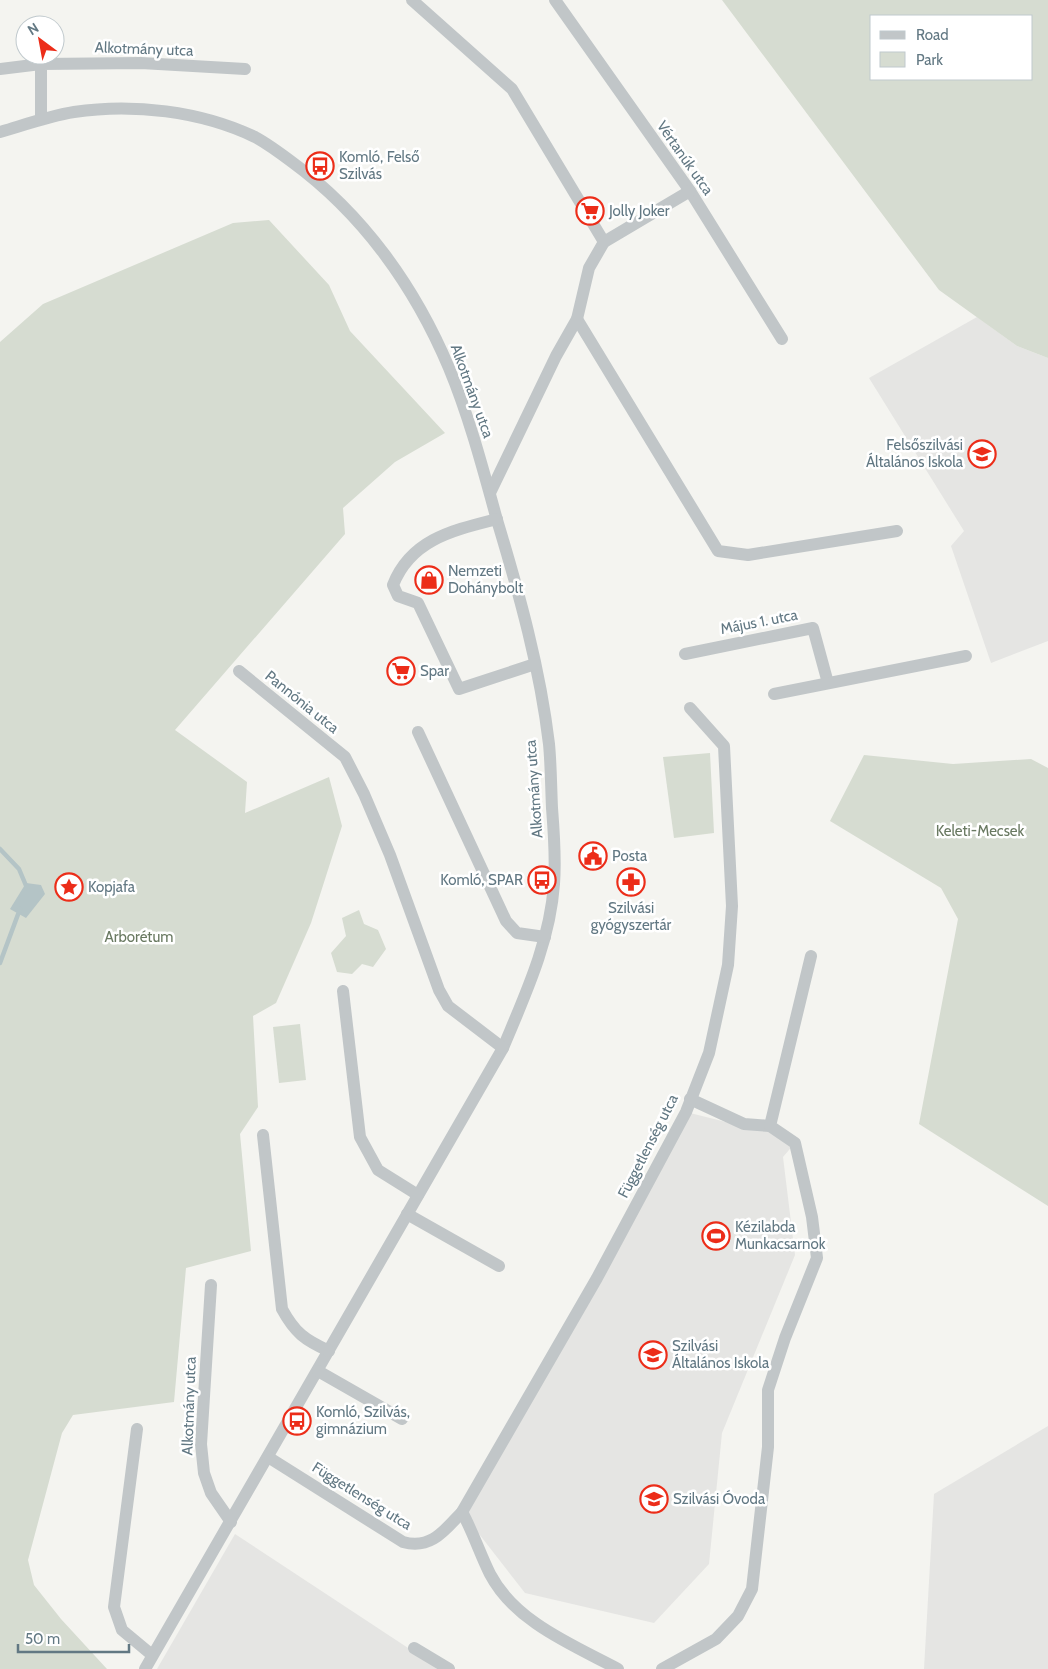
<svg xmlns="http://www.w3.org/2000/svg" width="1048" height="1669" font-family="Cabin,sans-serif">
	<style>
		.built { fill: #e5e5e3 }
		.green { fill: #d6dcd1; fill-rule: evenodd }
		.water { fill: #b4c4c6 }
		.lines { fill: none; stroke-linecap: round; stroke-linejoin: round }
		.stream { stroke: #b4c4c6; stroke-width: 4.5 }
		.minor { stroke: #c1c6c8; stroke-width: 12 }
		.labels { text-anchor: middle; stroke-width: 5; stroke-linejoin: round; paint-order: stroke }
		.street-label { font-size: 15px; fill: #627883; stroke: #fff }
		.poi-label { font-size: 15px; fill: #627883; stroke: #fff; text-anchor: start }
		.park-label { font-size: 15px; fill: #697961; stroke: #fff }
	</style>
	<rect width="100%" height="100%" fill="#f4f4f0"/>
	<g class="built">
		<path d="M977 317 1017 346 1048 358V641L991 663 951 546 964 531 869 378Z"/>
		<path d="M686 1112 742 1126H770L795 1143 783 1157 795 1255 722 1433 709 1564 654 1623 525 1593 462 1512Z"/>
		<path d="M1048 1426V1669H924L934 1494Z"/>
		<path d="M235 1534 440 1669H157Z"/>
	</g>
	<g class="green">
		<path d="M722 0H1048V358L1017 346 939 290ZM872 16H1032V79H872Z"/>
		<path d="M269 220 329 285 350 331 445 433 395 462 343 508 345 534 175 730 247 782 245 813 329 777 342 826 311 923 276 1003 253 1016 258 1107 240 1134 251 1251 186 1268 174 1402 73 1415 62 1433 28 1560 34 1585 61 1619 107 1669H0V342L43 304 233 223Z"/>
		<path d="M710 753 714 833 674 838 663 757Z"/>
		<path d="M864 755 953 764 1031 759 1048 768V1206L919 1124 958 919 941 888 830 821Z"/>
		<path d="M359 910 364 924 378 930 386 949 373 967 362 964 352 974 337 972 331 953 346 936 342 918Z"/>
		<path d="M300 1024 306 1080 279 1083 273 1027Z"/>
	</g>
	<path class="water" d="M26 883 41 885 45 894 26 918 10 909Z"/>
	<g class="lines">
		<g class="stream">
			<path d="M0 849 19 869 27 888"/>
			<path d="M0 963 20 909"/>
		</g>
		<g class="minor">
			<path d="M412 0 512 89 604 242"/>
			<path d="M555 0 690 191 782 339"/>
			<path d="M0 69 41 64"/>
			<path d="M41 119V64L141 63 245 69"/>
			<path d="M0 132C24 125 49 116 74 112 132 103 201 111 255 137 268 144 280 153 292 162 363 214 415 287 449 368 469 416 483 469 497 520 519 593 540 668 549 744 551 765 551 786 552 808 554 833 556 859 554 884 550 942 525 995 503 1048L145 1669"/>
			<path d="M577 319 718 551 748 555 897 531"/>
			<path d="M490 493 556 356 577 319 589 268 604 242 690 191"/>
			<path d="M497 519C454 530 411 539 393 585L398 596 418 603 459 689 535 664"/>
			<path d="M685 654 813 628 828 683"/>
			<path d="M239 671 345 757 364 794 390 855 439 990 448 1006 503 1048"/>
			<path d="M774 694 966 656"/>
			<path d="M418 732 506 921 517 933 545 937"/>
			<path d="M343 991 360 1137 378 1170 418 1195"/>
			<path d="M690 1099 744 1124 770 1126"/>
			<path d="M263 1135 282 1309C295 1333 305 1340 329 1351"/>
			<path d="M407 1214 499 1266"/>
			<path d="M211 1285 201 1444 204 1473 211 1493 231 1522"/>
			<path d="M318 1371 402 1419"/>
			<path d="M137 1429 114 1607 122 1630 152 1655"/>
			<path d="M268 1457 403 1542C431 1550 445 1530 462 1512L597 1278 686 1112 709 1053 728 965 732 906 724 746 690 708"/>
			<path d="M462 1512C473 1532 480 1554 490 1574 515 1622 573 1645 618 1669"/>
			<path d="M414 1648 449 1669"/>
			<path d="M662 1669 716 1639 738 1616 752 1589 768 1447V1390L785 1338 817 1258 812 1217 795 1143 770 1126 811 956"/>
		</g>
	</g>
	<defs>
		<g id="bus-ring" transform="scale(1.4375)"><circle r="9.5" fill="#fff" stroke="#ec2d19" stroke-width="1.5"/><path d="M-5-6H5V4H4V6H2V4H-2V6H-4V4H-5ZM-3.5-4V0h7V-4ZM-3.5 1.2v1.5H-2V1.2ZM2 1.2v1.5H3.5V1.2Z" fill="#ec2d19"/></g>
		<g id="supermarket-ring" transform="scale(1.4375)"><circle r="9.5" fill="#fff" stroke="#ec2d19" stroke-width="1.5"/><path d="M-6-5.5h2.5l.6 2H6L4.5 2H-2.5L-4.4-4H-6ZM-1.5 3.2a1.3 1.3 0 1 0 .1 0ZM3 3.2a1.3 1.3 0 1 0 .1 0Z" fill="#ec2d19"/></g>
		<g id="school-ring" transform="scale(1.4375)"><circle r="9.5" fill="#fff" stroke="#ec2d19" stroke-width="1.5"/><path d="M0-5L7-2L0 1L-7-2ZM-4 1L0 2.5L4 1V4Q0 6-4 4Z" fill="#ec2d19"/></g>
		<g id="shop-ring" transform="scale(1.4375)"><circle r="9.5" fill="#fff" stroke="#ec2d19" stroke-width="1.5"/><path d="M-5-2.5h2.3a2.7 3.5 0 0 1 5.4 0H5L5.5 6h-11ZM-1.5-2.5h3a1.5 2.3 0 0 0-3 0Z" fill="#ec2d19"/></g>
		<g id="civic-ring" transform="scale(1.4375)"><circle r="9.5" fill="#fff" stroke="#ec2d19" stroke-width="1.5"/><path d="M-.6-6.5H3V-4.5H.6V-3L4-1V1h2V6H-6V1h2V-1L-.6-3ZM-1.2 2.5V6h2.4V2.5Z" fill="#ec2d19"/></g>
		<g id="pharmacy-ring" transform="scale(1.4375)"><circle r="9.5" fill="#fff" stroke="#ec2d19" stroke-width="1.5"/><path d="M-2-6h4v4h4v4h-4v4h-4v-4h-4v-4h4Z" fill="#ec2d19"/></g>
		<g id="sight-ring" transform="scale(1.4375)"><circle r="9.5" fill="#fff" stroke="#ec2d19" stroke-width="1.5"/><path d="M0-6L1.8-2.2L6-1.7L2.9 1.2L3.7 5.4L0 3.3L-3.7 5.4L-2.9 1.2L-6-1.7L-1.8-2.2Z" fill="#ec2d19"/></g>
		<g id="stadium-ring" transform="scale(1.4375)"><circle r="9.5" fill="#fff" stroke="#ec2d19" stroke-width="1.5"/><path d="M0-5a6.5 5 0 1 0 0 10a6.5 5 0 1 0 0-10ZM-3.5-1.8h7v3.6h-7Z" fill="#ec2d19"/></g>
	</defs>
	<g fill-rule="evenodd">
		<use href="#bus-ring" x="320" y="166"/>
		<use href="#supermarket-ring" x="590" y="211"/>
		<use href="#school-ring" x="982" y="454"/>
		<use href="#shop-ring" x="429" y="580"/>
		<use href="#supermarket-ring" x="401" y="671"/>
		<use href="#civic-ring" x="593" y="856"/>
		<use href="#bus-ring" x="542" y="880"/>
		<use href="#pharmacy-ring" x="631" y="882"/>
		<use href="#sight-ring" x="69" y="887"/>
		<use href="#stadium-ring" x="716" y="1236"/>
		<use href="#school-ring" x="653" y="1355"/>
		<use href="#bus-ring" x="297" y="1421"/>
		<use href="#school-ring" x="654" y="1499"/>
	</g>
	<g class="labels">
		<g class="street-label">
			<text transform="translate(144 49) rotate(2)" y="5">Alkotmány utca</text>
			<text transform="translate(685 158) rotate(55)" y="5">Vértanúk utca</text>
			<text transform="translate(472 391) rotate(70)" y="5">Alkotmány utca</text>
			<text transform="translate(759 622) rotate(-11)" y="5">Május 1. utca</text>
			<text transform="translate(302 702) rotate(39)" y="5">Pannónia utca</text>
			<text transform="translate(534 789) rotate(-94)" y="5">Alkotmány utca</text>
			<text transform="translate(648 1146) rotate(-63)" y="5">Függetlenség utca</text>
			<text transform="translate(189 1406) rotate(-88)" y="5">Alkotmány utca</text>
			<text transform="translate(362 1496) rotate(32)" y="5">Függetlenség utca</text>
		</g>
		<g class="poi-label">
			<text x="339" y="162">Komló, Felső<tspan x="339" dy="17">Szilvás</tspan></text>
			<text x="609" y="216">Jolly Joker</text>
			<text x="963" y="450" text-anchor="end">Felsőszilvási<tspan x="963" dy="17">Általános Iskola</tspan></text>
			<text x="448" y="576">Nemzeti<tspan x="448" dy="17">Dohánybolt</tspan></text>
			<text x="420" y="676">Spar</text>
			<text x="612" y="861">Posta</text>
			<text x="523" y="885" text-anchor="end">Komló, SPAR</text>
			<text x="88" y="892">Kopjafa</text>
			<text x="631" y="913" text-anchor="middle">Szilvási<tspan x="631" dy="17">gyógyszertár</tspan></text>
			<text x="735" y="1232">Kézilabda<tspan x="735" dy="17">Munkacsarnok</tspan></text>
			<text x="672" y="1351">Szilvási<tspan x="672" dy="17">Általános Iskola</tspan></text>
			<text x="316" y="1417">Komló, Szilvás,<tspan x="316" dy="17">gimnázium</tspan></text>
			<text x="673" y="1504">Szilvási Óvoda</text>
		</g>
		<g class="park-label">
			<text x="980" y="836">Keleti-Mecsek</text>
			<text x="139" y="942">Arborétum</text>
		</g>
	</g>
	<rect x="870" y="15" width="162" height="65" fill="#ffffff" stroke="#c0c9cd"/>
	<rect x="880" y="31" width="25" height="8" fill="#c1c6c8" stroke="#c0c9cd"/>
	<text x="916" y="40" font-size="15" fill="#627883">Road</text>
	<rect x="880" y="52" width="25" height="15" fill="#d6dcd1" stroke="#c0c9cd"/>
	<text x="916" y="65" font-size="15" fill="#627883">Park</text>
	<g transform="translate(40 40) rotate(328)"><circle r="24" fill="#ffffff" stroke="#c0c9cd"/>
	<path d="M0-4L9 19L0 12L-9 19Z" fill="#ec2d19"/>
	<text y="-8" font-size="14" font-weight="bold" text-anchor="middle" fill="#627883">N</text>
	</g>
	<path d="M18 1644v8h111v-8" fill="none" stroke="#627883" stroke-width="2.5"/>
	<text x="25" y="1644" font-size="15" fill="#627883" stroke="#ffffff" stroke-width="4" paint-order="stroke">50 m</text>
</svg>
